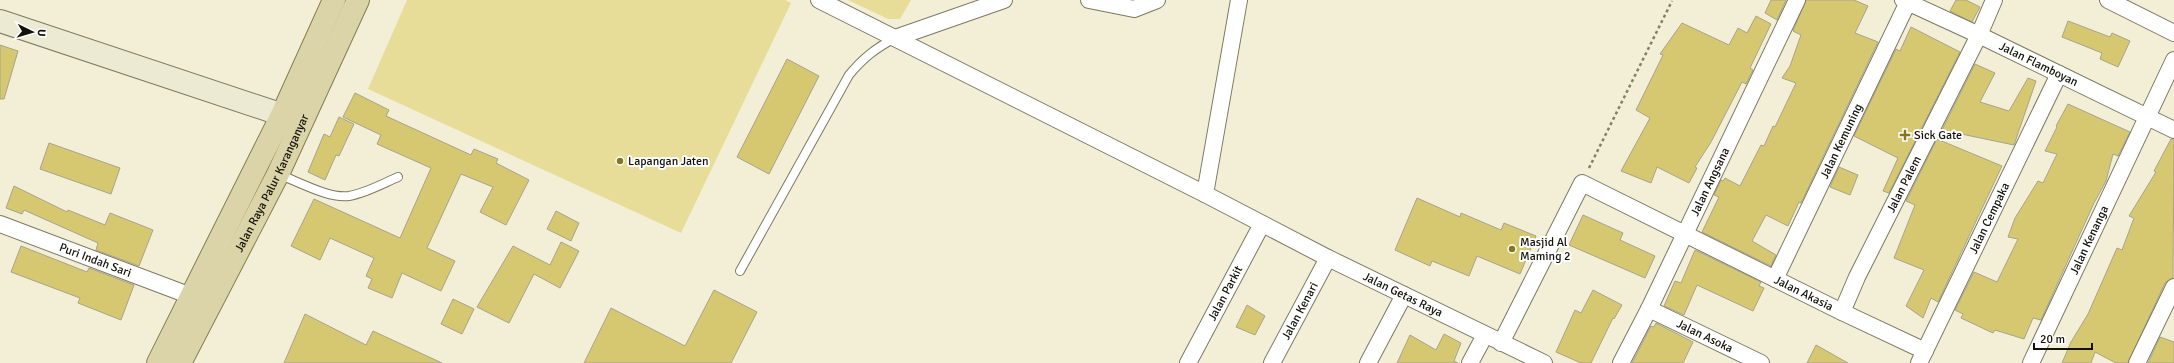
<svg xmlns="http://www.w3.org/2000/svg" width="2174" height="363" font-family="Signika,sans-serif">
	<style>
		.green { fill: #e7dd99 }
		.building { fill: #d6c871; stroke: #a7a48c }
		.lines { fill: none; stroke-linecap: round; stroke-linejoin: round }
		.lane-casing { stroke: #7c7962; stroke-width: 10 }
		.street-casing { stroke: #7c7962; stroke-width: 18 }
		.secondary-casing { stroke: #7c7962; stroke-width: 24 }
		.primary-casing { stroke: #857e4b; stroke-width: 24 }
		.path { stroke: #817f6e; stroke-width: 2.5; stroke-dasharray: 3 3; stroke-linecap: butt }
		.lane { stroke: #fff; stroke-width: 8 }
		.street { stroke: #fff; stroke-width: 16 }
		.secondary { stroke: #edead4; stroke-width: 22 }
		.primary { stroke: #dbd4a9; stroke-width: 22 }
		.poi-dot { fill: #85781c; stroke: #fff; stroke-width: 1.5 }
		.labels { text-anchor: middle; stroke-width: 4; stroke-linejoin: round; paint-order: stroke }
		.street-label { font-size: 12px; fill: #131209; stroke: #fff }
		.poi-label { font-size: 12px; fill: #131209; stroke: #fff; text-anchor: start }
	</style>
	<rect width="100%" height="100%" fill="#f2efd6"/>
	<g class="green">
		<path d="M407 0H785L791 3 681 233 368 89Z"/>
		<path d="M848 0H911L900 19H888Z"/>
	</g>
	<g class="building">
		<path d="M1771 0H1786L1777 20 1765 13Z"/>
		<path d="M1806 0H1854L1868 6 1855 33 1878 42 1801 203 1799 202 1788 226 1766 215 1752 241 1776 255 1771 266 1702 232 1719 197 1714 195 1721 180 1723 181 1725 178 1740 186 1761 145 1764 146 1773 126 1775 127 1796 83 1782 78 1790 66 1801 35 1793 31Z"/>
		<path d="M1956 0H1966L1980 7 1972 22 1950 11Z"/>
		<path d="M1756 16 1771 24 1750 68 1753 70 1746 84 1742 82 1711 142 1695 167 1697 168 1689 183 1657 167 1651 183 1621 171 1650 118 1636 110 1663 55 1660 54 1682 23 1729 45 1738 28 1747 33Z"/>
		<path d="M2068 21 2110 37 2112 33 2130 41 2118 67 2100 59 2102 53 2062 37Z"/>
		<path d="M1911 27 1960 52 1889 193 1883 191 1898 158 1854 136 1896 49 1900 51Z"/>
		<path d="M0 45 18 51 4 99H0Z"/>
		<path d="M787 59 819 76 769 174 737 157Z"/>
		<path d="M1975 64 1995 73 1980 102 2009 111 2028 78 2036 81 2014 145 1942 130Z"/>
		<path d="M355 93 389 110 386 116 471 155 474 149 498 159 496 163 529 180 506 225 480 212 493 187 461 174 427 248 455 261 441 291 402 273 392 298 368 288 372 279 366 276 374 258 330 238 320 260 291 246 314 199 400 238 431 168 377 144 381 135 343 117Z"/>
		<path d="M2068 104 2130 132 2118 156 2113 154 2106 181 2094 203 2041 320 2033 318 2024 339 1995 330 1993 333 1961 318 1963 314 1955 310 1974 272 1997 282 2018 239 2008 237 2015 218 2038 181 2043 183 2057 154 2045 151 2057 127 2056 126Z"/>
		<path d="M339 117 354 124 339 156 336 155 325 180 308 172 324 134 330 137Z"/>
		<path d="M1937 139 2002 166 1938 302 1931 298 1923 318 1906 306 1924 270 1894 258 1915 205 1906 201Z"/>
		<path d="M2171 139H2174L2173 278 2165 283 2128 363H2116L2095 352 2091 363H2062L2071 342 2088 314 2117 248 2122 250 2134 218 2129 216 2156 172 2154 171Z"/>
		<path d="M49 143 120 168 111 194 40 169Z"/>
		<path d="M1839 167 1858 175 1850 195 1830 187Z"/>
		<path d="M14 186 67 212 68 210 105 225 110 213 153 230 139 266 96 250 98 243 24 210 22 214 6 208Z"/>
		<path d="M1417 198 1460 217 1461 213 1501 230 1504 223 1536 236 1520 274 1477 256 1469 276 1432 261 1430 266 1395 250Z"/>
		<path d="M556 211 579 223 571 241 547 229Z"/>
		<path d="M1583 215 1623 233 1620 240 1655 256 1645 278 1569 245Z"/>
		<path d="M561 242 579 251 560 288 534 274 509 323 477 307 513 246 550 265Z"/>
		<path d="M21 246 87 272 89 268 134 285 121 320 78 303 80 298 11 272Z"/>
		<path d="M1695 250 1761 282 1759 286 1764 288 1753 311 1697 285 1684 315 1664 306 1675 281 1681 283Z"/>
		<path d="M714 290 757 312 731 363H584L611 308 685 346Z"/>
		<path d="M1593 290 1622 305 1614 319 1613 318 1591 363H1581L1556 352 1575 310 1581 313Z"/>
		<path d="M453 299 474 309 462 334 441 324Z"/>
		<path d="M1247 305 1265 316 1255 335 1236 327Z"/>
		<path d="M305 314 366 345 373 331 442 363H284Z"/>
		<path d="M1656 323 1693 342 1683 363H1632L1651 326 1654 327Z"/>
		<path d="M1444 334 1461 343 1454 361 1458 363H1397L1410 335 1436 350Z"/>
		<path d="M2160 337 2174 342V363H2148Z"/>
		<path d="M1816 345 1848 363H1807Z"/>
	</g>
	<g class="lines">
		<g class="lane-casing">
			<g id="lane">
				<path d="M278 174C297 181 329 199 349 196 366 193 382 184 398 177"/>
				<path d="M740 271 849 75C863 58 876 48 895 38"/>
			</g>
		</g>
		<g class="street-casing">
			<g id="street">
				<path id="s1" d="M819 0 1205 194 1328 258 1544 363"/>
				<path d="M1089 0 1134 9 1157 0"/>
				<path id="s2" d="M1903 0 1979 35 2174 130"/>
				<path d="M2108 0 2174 33"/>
				<path d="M895 38 1004 0"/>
				<path d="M1205 194 1239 0"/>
				<path id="s3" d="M0 224 191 296"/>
				<path id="s4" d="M1775 279 1908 2"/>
				<path id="s5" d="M1649 309 1761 363"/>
				<path id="s6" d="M1842 312 1857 277 1979 35 1994 0"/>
				<path id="s7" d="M1501 343 1582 183 1842 312 1925 351"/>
				<path id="s8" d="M1188 363 1262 224"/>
				<path id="s9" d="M1272 363 1328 258"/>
				<path d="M1368 363 1404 295"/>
				<path d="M1470 363 1485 335"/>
				<path id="s10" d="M1621 363 1649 309 1797 0"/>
				<path id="s11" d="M1919 363 2059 74"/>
				<path id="s12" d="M2031 363 2174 60"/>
				<path d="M2137 363 2174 287"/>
			</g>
		</g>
		<g class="secondary-casing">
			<path id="secondary" d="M0 21 301 121"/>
		</g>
		<g class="primary-casing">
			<g id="primary">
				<path d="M158 363 282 115 334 0"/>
				<path id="s13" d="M180 363 278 174 358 0"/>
			</g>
		</g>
		<path class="path" d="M1589 168 1672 1"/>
		<use href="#lane" class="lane"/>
		<use href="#street" class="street"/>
		<use href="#secondary" class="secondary"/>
		<use href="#primary" class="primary"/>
	</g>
	<g class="poi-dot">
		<path d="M1903 129h4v4h4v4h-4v4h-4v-4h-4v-4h4z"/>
		<circle cx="620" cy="161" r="4"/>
		<circle cx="1512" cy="249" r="4"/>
	</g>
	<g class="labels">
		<g class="street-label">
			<text dy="4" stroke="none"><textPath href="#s2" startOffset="150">Jalan Flamboyan</textPath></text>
			<text dy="4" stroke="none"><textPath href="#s4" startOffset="153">Jalan Kemuning</textPath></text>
			<text dy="4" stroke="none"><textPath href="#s10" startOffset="202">Jalan Angsana</textPath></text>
			<text dy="4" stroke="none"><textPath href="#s13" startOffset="202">Jalan Raya Palur Karanganyar</textPath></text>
			<text dy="4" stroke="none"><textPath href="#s6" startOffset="142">Jalan Palem</textPath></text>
			<text dy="4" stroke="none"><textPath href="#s11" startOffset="161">Jalan Cempaka</textPath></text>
			<text dy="4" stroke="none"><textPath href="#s12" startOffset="136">Jalan Kenanga</textPath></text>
			<text dy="4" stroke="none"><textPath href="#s3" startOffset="102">Puri Indah Sari</textPath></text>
			<text dy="4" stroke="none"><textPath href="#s8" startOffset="79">Jalan Parkit</textPath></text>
			<text dy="4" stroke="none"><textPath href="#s1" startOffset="654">Jalan Getas Raya</textPath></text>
			<text dy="4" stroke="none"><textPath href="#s7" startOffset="427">Jalan Akasia</textPath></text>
			<text dy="4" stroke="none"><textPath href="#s9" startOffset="59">Jalan Kenari</textPath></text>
			<text dy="4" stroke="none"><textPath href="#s5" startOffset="62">Jalan Asoka</textPath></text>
		</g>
		<g class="poi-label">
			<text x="1914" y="139">Sick Gate</text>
			<text x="628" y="165">Lapangan Jaten</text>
			<text x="1520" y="246">Masjid Al<tspan x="1520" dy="14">Maming 2</tspan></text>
		</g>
	</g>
	<g transform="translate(32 32) rotate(95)" stroke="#ffffff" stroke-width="3" paint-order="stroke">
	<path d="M0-3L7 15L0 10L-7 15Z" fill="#131209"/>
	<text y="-6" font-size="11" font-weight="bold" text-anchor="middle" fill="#131209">U</text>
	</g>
	<path d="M2034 343v6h58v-6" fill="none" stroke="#131209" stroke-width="2"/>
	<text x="2040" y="343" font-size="12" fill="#131209" stroke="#ffffff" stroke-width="3" paint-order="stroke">20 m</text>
</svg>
